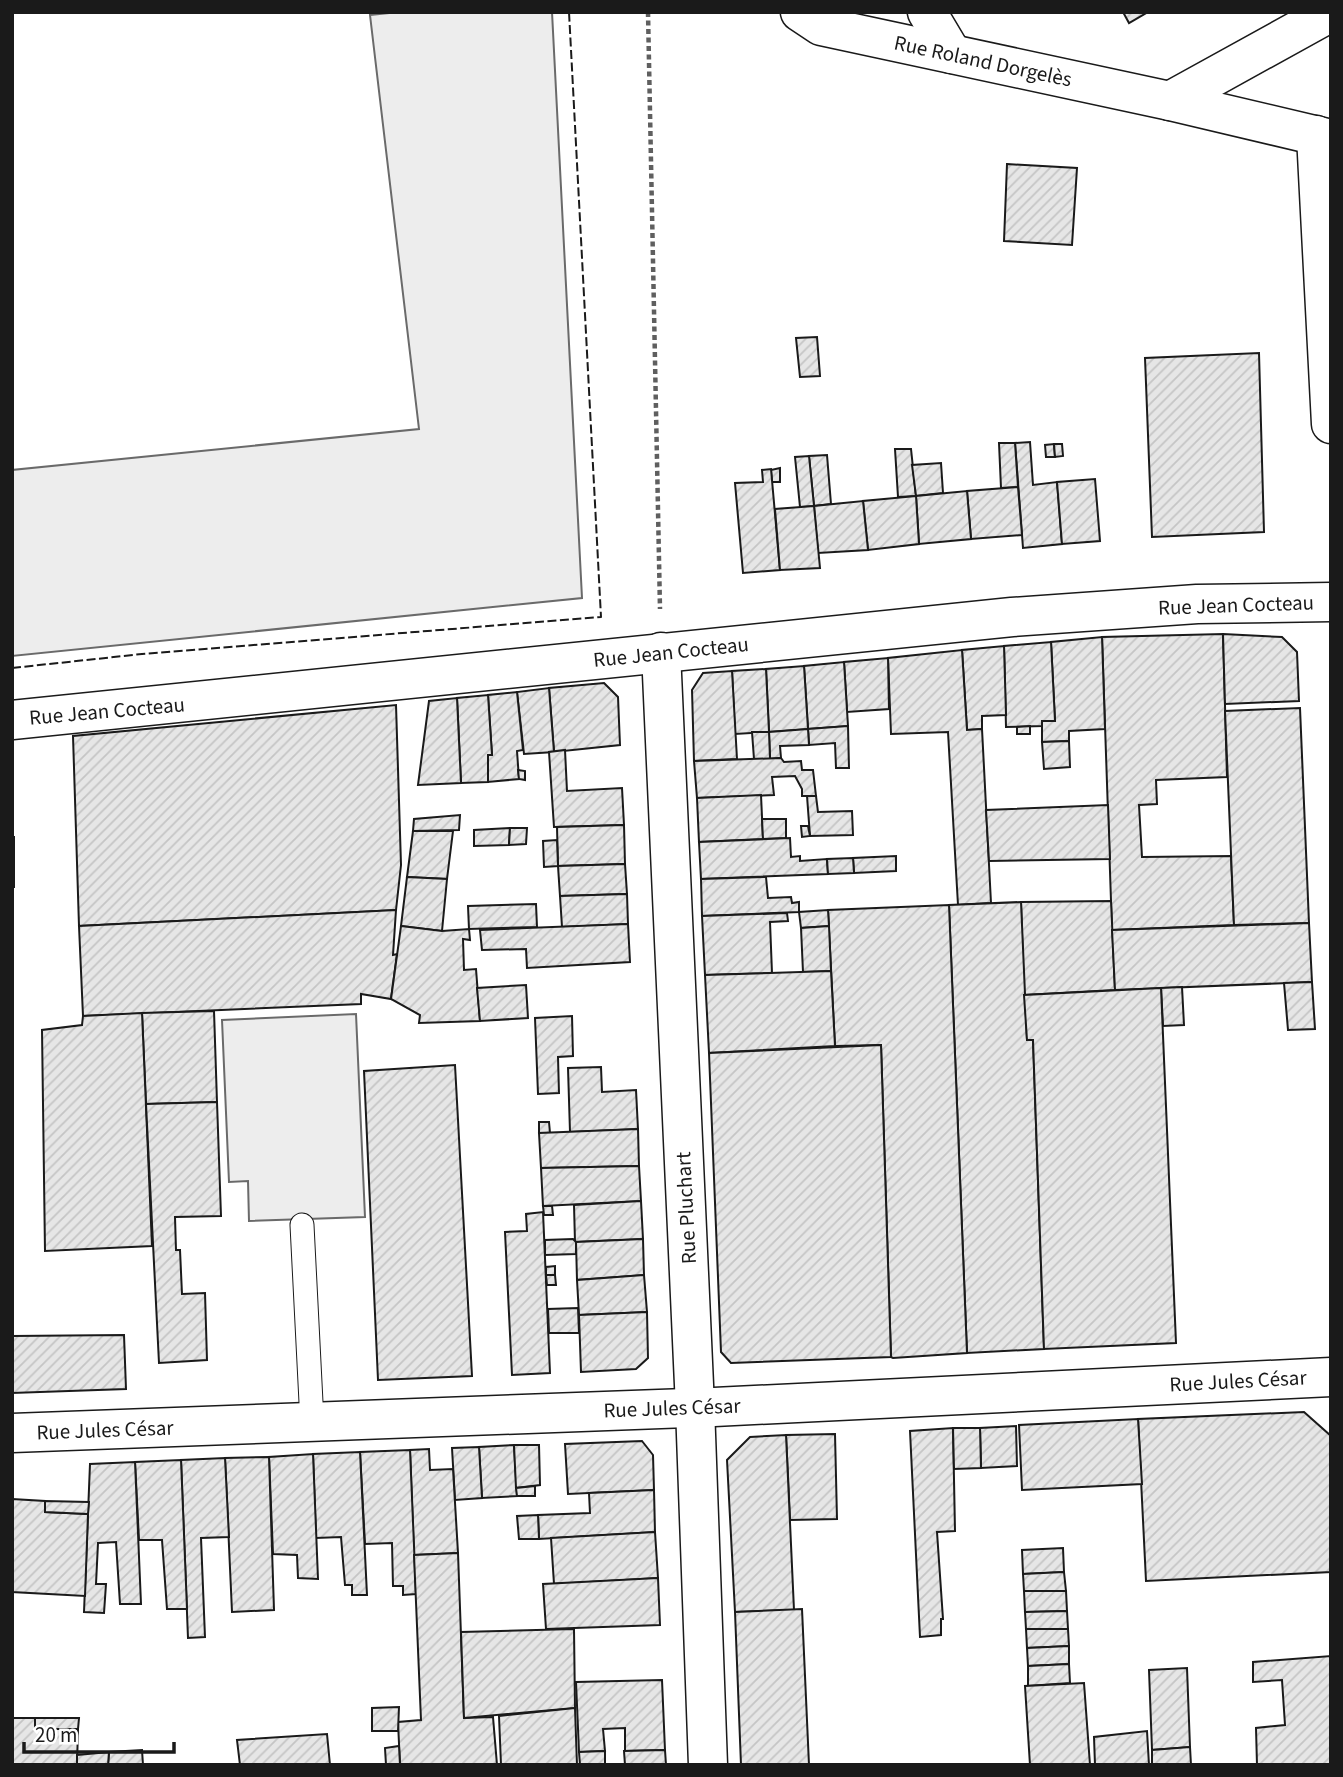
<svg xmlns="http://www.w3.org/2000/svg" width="1343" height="1777" font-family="'Source Sans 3',sans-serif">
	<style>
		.parking { fill: #ededed; stroke: #6a6a6a; stroke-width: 2 }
		.building { fill: url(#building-hatch); stroke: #1a1a1a; stroke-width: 2 }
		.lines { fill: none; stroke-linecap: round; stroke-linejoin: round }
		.service-casing { stroke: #1a1a1a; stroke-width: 25 }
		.minor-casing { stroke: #1a1a1a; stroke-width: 41 }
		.path { stroke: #5f5f5f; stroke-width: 4.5; stroke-dasharray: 5 3.5; stroke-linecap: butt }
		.service { stroke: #fff; stroke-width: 23 }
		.minor { stroke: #fff; stroke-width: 38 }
		.fence { stroke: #1a1a1a; stroke-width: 2; stroke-dasharray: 9 3.5; stroke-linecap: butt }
		.labels { text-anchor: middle; stroke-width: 5; stroke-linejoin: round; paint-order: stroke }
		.street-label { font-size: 21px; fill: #1a1a1a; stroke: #fff }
	</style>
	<defs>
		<pattern id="building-hatch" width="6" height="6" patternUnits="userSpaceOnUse" patternTransform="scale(1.75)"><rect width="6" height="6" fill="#e6e6e6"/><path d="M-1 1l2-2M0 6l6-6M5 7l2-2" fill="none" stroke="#c5c5c5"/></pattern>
	</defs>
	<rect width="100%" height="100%" fill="#fff"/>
	<g class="parking">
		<path d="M399 12H552L582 598 12 656V470L419 429 370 15Z"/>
		<path d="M356 1014 365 1217 249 1221 248 1181 229 1182 222 1020Z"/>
	</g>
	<g class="building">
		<path d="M1123 12H1148L1129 23Z"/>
		<path d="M1007 164 1077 168 1072 245 1004 241Z"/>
		<path d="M817 337 820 376 800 377 796 338Z"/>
		<path d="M1259 353 1264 532 1152 537 1145 358Z"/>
		<path d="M1030 442 1033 485 1057 482 1062 544 1023 548 1015 443Z"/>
		<path d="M999 443H1015L1018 487 1001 488Z"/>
		<path d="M1054 444 1055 457H1046L1045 445Z"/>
		<path d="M1054 444H1062L1063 456 1055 457Z"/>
		<path d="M895 449H911L916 496 898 497Z"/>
		<path d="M827 455 831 504 814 506 809 456Z"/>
		<path d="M809 456 814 506 800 507 795 457Z"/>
		<path d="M941 463 943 493 916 496 912 465Z"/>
		<path d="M780 468V482H772L771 470Z"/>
		<path d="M771 469 780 570 743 573 735 483 763 482 762 470Z"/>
		<path d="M1095 479 1100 541 1062 544 1057 482Z"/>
		<path d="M1018 487 1022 535 971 539 967 491Z"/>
		<path d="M967 491 971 539 919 544 916 496Z"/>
		<path d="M916 496 919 544 868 550 863 501Z"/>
		<path d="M863 501 868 550 818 553 814 506Z"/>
		<path d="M814 506 820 568 780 570 775 509Z"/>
		<path d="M1223 634 1227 777 1156 780 1157 804 1139 805 1142 857 1231 856 1234 925 1112 930 1102 637Z"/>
		<path d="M1223 634 1282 637 1297 652 1299 701 1225 704Z"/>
		<path d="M1102 637 1105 729 1069 731V741L1042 742V721H1055L1051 642Z"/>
		<path d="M1051 642 1055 721H1042V726L1006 727 1004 646Z"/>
		<path d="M1004 646 1006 715 982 716V729L967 730 962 650Z"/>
		<path d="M962 650 967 730 982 729 991 903 958 905 948 732 891 734 888 658Z"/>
		<path d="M888 658 889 709 847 712 844 662Z"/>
		<path d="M844 662 848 726 808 729 804 666Z"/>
		<path d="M804 666 808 729 769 732 766 669Z"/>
		<path d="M766 669 769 732 735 734 732 671Z"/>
		<path d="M732 671 737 759 694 761 692 690 703 673Z"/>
		<path d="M604 683 618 697 620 745 554 752 549 688Z"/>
		<path d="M549 688 554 752 524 754 517 692Z"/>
		<path d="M517 692 523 750 517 751 519 779 488 782V755H492L488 695Z"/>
		<path d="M488 695 492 755H488V782L461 783 457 698Z"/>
		<path d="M457 698 461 783 418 785 429 701Z"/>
		<path d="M396 705 401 865 396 910 79 926 73 736Z"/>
		<path d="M1300 708 1309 923 1234 925 1225 711Z"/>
		<path d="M848 726 849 768H836L835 743 809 745 808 729Z"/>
		<path d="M1030 726V734H1017V727Z"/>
		<path d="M808 729 809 745 780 746 781 758 770 759 769 732Z"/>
		<path d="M752 732H769L770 759H754Z"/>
		<path d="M1069 741 1070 767 1044 769 1042 742Z"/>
		<path d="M565 750 567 791 622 788 624 825 554 827 549 752Z"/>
		<path d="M781 758 784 762 801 761 802 770H813L816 796H802V789L795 776 772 777 774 795 697 798 694 761Z"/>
		<path d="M518 770 525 771V780L519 779Z"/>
		<path d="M761 795 763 839 699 842 697 798Z"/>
		<path d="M807 796H816L818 812 852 811 853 835 810 836Z"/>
		<path d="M1108 805 1110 859 989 861 986 810Z"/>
		<path d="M460 815 459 830 413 831 414 819Z"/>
		<path d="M762 819H786V838L763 839Z"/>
		<path d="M624 825 625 864 558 866 557 827Z"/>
		<path d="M801 826H808L810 836 802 837Z"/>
		<path d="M510 828 509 845 474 846V830Z"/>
		<path d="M510 828H527L526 844 509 845Z"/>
		<path d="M413 831H453L447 879 407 877Z"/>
		<rect x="12" y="837" width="2" height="50"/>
		<path d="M790 838 791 857 800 856V861L827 859 828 874 701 879 699 842Z"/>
		<path d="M557 840 558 866 544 867 543 841Z"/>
		<path d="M896 856V871L854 873 853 858Z"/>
		<path d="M853 858 854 873 828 874 827 859Z"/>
		<path d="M625 864 627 894 560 896 558 866Z"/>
		<path d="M407 877 447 879 442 931 401 926Z"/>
		<path d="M766 877 768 898 791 897 792 903 799 902V912L702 916 701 879Z"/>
		<path d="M627 894 628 924 562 927 560 896Z"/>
		<path d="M1111 901 1115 990 1024 995 1021 902Z"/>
		<path d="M1021 902 1027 1040H1033L1044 1349 967 1353 949 905Z"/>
		<path d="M536 904 537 927 469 929 468 906Z"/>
		<path d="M949 905 967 1353 893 1358 891 1357 881 1045 835 1046 828 910Z"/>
		<path d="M396 910 393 955 397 954 391 999 361 994V1004L83 1016 79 926Z"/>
		<path d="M828 910 829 926 801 928 799 912Z"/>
		<path d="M787 913 788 921 770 922 772 973 705 975 702 916Z"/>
		<path d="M1309 923 1312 982 1115 990 1112 930Z"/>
		<path d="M628 924 630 962 527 968 526 949 482 950 480 930Z"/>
		<path d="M401 926 442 931 469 929 470 940 463 939 464 970 476 969 480 1021 419 1023 420 1015 391 999Z"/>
		<path d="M829 926 831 971 803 972 801 928Z"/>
		<path d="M831 971 835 1046 709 1053 705 975Z"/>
		<path d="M1312 982 1315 1029 1288 1030 1284 983Z"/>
		<path d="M526 985 528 1018 480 1021 477 988Z"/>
		<path d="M1182 987 1184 1025 1163 1026 1161 988Z"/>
		<path d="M1161 988 1176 1343 1044 1349 1033 1040H1027L1024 995Z"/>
		<path d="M214 1011 217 1102 146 1104 142 1013Z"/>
		<path d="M142 1013 152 1246 45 1251 42 1030 82 1025 83 1016Z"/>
		<path d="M572 1016 573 1056 558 1057 559 1093 538 1094 535 1018Z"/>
		<path d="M881 1045 891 1357 731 1363 721 1352 709 1053Z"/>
		<path d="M455 1065 472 1376 378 1380 364 1071Z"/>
		<path d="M601 1067 602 1092 636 1090 638 1129 570 1132 568 1068Z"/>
		<path d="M217 1102 221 1216 175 1217 176 1250H180L182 1294 205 1293 207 1360 159 1363 146 1104Z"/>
		<path d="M539 1122H549L550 1133H539Z"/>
		<path d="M638 1129 639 1166 541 1168 539 1133Z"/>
		<path d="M639 1166 641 1201 543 1206 541 1168Z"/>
		<path d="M641 1201 643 1239 575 1242 574 1205Z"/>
		<path d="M543 1206H552L553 1215H544Z"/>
		<path d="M543 1212 550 1373 512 1375 505 1232 527 1231 526 1214Z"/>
		<path d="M573 1239 576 1242V1254L545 1255V1240Z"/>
		<path d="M643 1239 644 1275 577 1280 576 1242Z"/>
		<path d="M555 1266V1275H546V1267Z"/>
		<path d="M546 1275H555L556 1285H547Z"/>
		<path d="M644 1275 647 1312 579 1315 577 1280Z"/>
		<path d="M578 1308 579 1333H549L548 1309Z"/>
		<path d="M647 1312 648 1358 636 1369 581 1372 579 1315Z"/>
		<path d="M124 1335 126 1389 12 1393V1336Z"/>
		<path d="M1304 1412 1331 1436V1572L1146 1581 1138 1419Z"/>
		<path d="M1138 1419 1142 1484 1022 1490 1019 1425Z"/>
		<path d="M1016 1426 1017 1466 981 1468 980 1428Z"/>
		<path d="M953 1428 955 1531 937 1532 943 1619H941V1635L920 1637 910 1431Z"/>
		<path d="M953 1428H980L981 1468 954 1469Z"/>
		<path d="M835 1434 837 1519 790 1520 786 1435Z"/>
		<path d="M786 1435 794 1610 735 1612 727 1460 750 1437Z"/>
		<path d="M642 1441 653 1455 654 1490 568 1494 565 1444Z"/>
		<path d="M514 1445 517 1496 482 1498 479 1447Z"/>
		<path d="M514 1445H539L540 1485 516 1488Z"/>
		<path d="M479 1447 482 1498 455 1500 452 1448Z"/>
		<path d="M429 1449 430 1470 453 1469 458 1553 414 1555 410 1450Z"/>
		<path d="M410 1450 416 1594 403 1595V1586H393L392 1543 365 1544 360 1452Z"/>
		<path d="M360 1452 367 1595H352V1585H345L341 1537 316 1538 313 1454Z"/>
		<path d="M313 1454 318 1579 298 1578 297 1555 273 1554 269 1457Z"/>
		<path d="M269 1457 274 1610 232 1612 225 1458Z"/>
		<path d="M225 1458 229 1537 201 1538 205 1637 188 1638 181 1460Z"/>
		<path d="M181 1460 187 1609H167L162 1540H139L135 1462Z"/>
		<path d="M135 1462 141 1604H120L116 1542 98 1543 96 1584H106L104 1613 84 1612 90 1464Z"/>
		<path d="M535 1486V1496H517L516 1488Z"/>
		<path d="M654 1490 655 1532 539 1539 538 1515 590 1513 589 1493Z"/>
		<path d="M12 1499 45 1501V1512L88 1514 85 1596 12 1592Z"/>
		<path d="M45 1501 89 1502 88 1514 45 1512Z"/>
		<path d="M538 1515 539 1539H519L517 1516Z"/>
		<path d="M655 1532 658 1578 554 1584 551 1538Z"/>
		<path d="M1063 1548 1064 1572 1023 1574 1022 1550Z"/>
		<path d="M458 1553 464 1718 493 1717 497 1765H400L398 1722 421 1720 414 1555Z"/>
		<path d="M1064 1572 1066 1591H1024L1023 1574Z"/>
		<path d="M658 1578 660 1625 546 1629 543 1584Z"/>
		<path d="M1024 1591H1066L1067 1611 1025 1612Z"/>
		<path d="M802 1609 809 1765H741L735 1612Z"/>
		<path d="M1067 1611 1068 1629H1026L1025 1612Z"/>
		<path d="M574 1629 575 1708 464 1718 461 1632Z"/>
		<path d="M1026 1629H1068L1069 1646 1027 1648Z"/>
		<path d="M1069 1646V1664L1028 1666 1027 1648Z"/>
		<path d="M1331 1656V1765H1257L1256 1728 1285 1725 1282 1680 1253 1682V1662Z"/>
		<path d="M1069 1664 1070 1683 1028 1686V1666Z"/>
		<path d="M1187 1668 1190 1747 1152 1750 1149 1670Z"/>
		<path d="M662 1680 665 1750 625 1751V1728L603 1729 605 1751 579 1752 576 1682Z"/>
		<path d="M1084 1683 1090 1765H1030L1025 1686Z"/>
		<path d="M399 1707 398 1731H372V1708Z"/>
		<path d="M575 1708 577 1765H501L499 1716Z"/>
		<path d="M12 1718H35V1729H78L77 1765H12Z"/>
		<path d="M35 1718H79L78 1729H35Z"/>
		<path d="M1147 1731 1149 1765H1095L1094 1737Z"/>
		<path d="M327 1734 330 1765H240L237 1740Z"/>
		<path d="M399 1746 400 1765H386L385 1748Z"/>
		<path d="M1190 1747 1191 1765H1152V1750Z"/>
		<path d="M142 1750 143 1765H108L109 1752Z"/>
		<path d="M665 1750 666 1765H625L624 1751Z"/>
		<path d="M605 1751V1765H580L579 1752Z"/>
		<path d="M109 1752 108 1765H77V1755Z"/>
	</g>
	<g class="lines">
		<g class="service-casing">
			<path id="service" d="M302 1225 312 1422"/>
		</g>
		<g class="minor-casing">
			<g id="minor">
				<path d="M800 12 821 26 1170 101 1331 139"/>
				<path d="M927 12 952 54"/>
				<path d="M1170 101 1331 12"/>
				<path d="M1316 135 1331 424"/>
				<path d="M661 652 695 1407 708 1765"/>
				<path d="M12 720 1012 617 1197 604 1331 602"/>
				<path d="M12 1433 714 1407 1331 1377"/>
			</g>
		</g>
		<path class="path" d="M648 12 660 609"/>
		<use href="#service" class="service"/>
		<use href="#minor" class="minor"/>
		<path class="fence" d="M12 668 142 654 601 617 569 12"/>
	</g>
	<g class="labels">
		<g class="street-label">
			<text transform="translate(983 61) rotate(12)" y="7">Rue Roland Dorgelès</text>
			<text transform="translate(1236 605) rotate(-2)" y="7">Rue Jean Cocteau</text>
			<text transform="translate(671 652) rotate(-6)" y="7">Rue Jean Cocteau</text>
			<text transform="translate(107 711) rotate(-5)" y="7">Rue Jean Cocteau</text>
			<text transform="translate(686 1208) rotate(-93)" y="7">Rue Pluchart</text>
			<text transform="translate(1238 1381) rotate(-3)" y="7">Rue Jules César</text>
			<text transform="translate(672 1408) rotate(-2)" y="7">Rue Jules César</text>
			<text transform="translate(105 1430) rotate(-2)" y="7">Rue Jules César</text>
		</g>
	</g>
	<rect width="1343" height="1777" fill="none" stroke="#1a1a1a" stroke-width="28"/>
	<path d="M24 1742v10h150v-10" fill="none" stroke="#1a1a1a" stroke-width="3.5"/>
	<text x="35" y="1742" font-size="21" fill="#1a1a1a" stroke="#ffffff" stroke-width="5" paint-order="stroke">20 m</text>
</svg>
